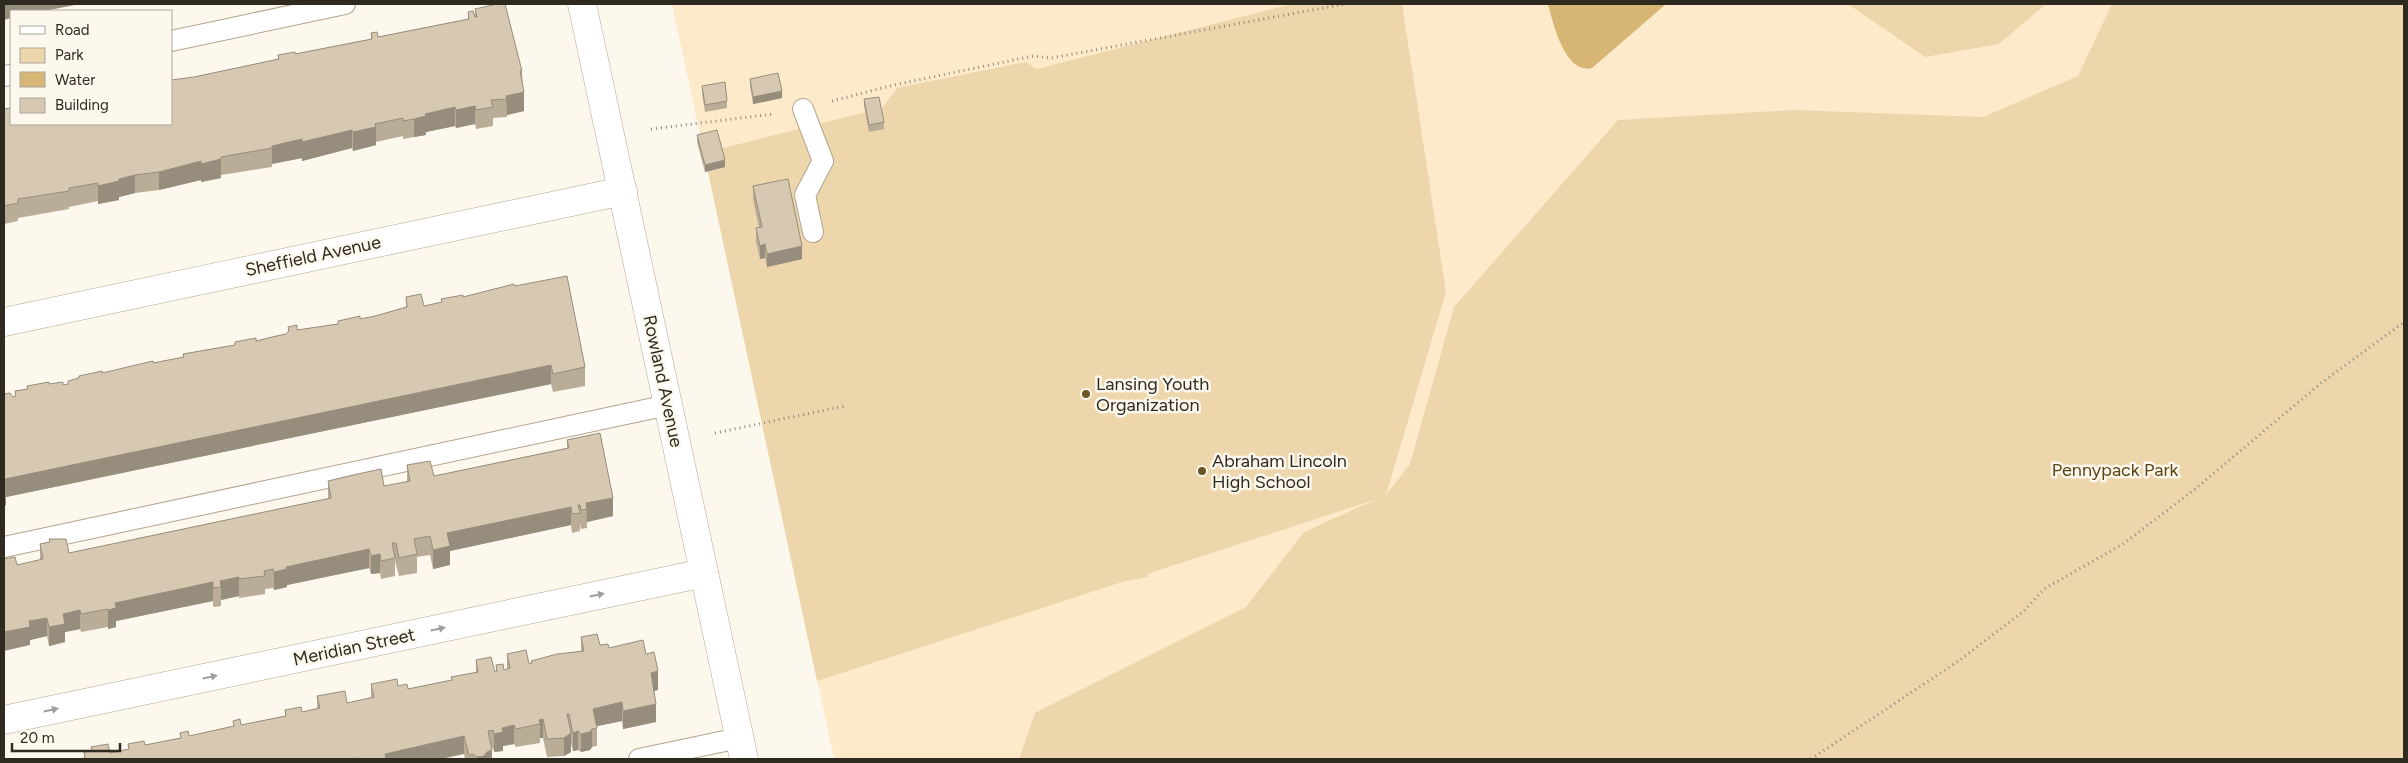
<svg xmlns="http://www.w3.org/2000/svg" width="2408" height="763" font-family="Figtree,sans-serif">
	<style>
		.built { fill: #fceaca }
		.green { fill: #edd6ab }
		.water { fill: #d7b575 }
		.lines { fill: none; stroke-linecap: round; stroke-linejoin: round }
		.service-casing { stroke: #b2a58e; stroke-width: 22 }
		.minor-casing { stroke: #b2a58e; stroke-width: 29 }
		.tertiary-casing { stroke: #b2a58e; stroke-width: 29 }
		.path { stroke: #8f8a80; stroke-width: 3; stroke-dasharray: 1 4; stroke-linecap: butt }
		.service { stroke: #fff; stroke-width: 20 }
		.minor { stroke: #fff; stroke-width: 28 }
		.tertiary { stroke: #fff; stroke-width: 28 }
		.wall { fill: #b9ad98 }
		.shaded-wall { fill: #968d7c }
		.building { fill: #d7c9b1; stroke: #968d7c }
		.oneway { fill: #a19f9b }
		.poi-dot { fill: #6d5626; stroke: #fdf8ee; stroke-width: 2 }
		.labels { text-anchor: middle; stroke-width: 5; stroke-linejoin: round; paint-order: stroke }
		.street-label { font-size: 18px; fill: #2f2a20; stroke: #fdf8ee }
		.poi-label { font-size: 18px; fill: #2f2a20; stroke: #fdf8ee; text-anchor: start }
		.park-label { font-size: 18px; fill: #5a4310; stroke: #fdf8ee }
	</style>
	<rect width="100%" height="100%" fill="#fdf8ee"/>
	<path class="built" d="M672 4H2151L2046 260 1063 759H834Z"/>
	<g class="green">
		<path d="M1292 4H1402L1446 292 1386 495 1410 464 1454 307 1618 120 1794 110 1983 117 2078 76 2112 4H2404V759H1019L1035 713 1246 607 1304 532 1377 499 1147 574 1148 577 1122 582 817 681 704 153 882 108 897 88 1026 62 1037 69Z"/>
		<path d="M1848 4H2046L1999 44 1925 57Z"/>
	</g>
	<path class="water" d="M1548 4H1666L1592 68C1565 75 1553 23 1548 4Z"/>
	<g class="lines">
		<g class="service-casing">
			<g id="service">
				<path d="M171 41 345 4"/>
				<path d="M4 76 11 75"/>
				<path d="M803 109 823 161 805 195 813 232"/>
				<path d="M4 547 668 405"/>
				<path d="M639 759 739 738"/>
			</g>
		</g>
		<g class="minor-casing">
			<g id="minor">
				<path d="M4 322 623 191"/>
				<path d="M4 720 704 573"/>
			</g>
		</g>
		<g class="tertiary-casing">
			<path id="tertiary" d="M582 4 744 759"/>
		</g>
		<g class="path">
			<path d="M832 101 894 85 1033 56 1051 58 1345 4"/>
			<path d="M651 129 774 114"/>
			<path d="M715 433 845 406"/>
			<path d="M1811 759 1960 660 2024 611 2044 589 2123 544 2195 489 2320 384 2404 322"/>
		</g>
		<use href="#service" class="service"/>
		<use href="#minor" class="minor"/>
		<use href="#tertiary" class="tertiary"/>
	</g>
	<g class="wall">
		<path d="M475 9 522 71 524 111 507 115V117L493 118V126L476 129 475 124 456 128 455 126 426 132V135L414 137 403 139V136L376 142V145L353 151 352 148 302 161V158L272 164V167L221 175V178L201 182V180L159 190 135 193 119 197V200L98 204V201L69 207V209L18 218V221L4 224V109L194 77 278 59V55L295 54 371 39V33L378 37 468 19V12L475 17Z"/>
		<path d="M750 79 782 98 753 104 750 86Z"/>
		<path d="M702 86 727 101V108L705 112 702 93Z"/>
		<path d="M864 99 884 122V129L869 132 864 106Z"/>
		<path d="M697 135 725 167 705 172 697 142Z"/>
		<path d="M753 186 802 259 767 267 765 258 760 259 756 242V228H759L753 199Z"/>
		<path d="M515 286 585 367V386L553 392 551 384 6 497V505L4 506V394L13 397 15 396V391L27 389V386L49 384 63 385 68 384 102 373 183 357V354L235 345V342L256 341 272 337 286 334 288 332V327L297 330 338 324 375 316 406 307V297L424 306 441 303V299L463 297Z"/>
		<path d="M567 440 613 516 587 522V528L581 529 580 523V531L572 533 571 525 450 551V565L433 569 430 555 417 557V573L399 576 395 561V576L381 579 380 573 371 574 369 568 287 585V587L274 590 273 588 265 589V594L239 598V596L221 600V606L213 607V601L116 621V627L108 629V627L81 632 80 629 65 632V642L49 646 47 636 30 640V645L17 565 40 560V544L49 542V539L69 553 328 499V481L384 486 407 482V465L434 476 567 448Z"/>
		<path d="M581 637 600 645 609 648 646 654 658 690 654 691 656 722 623 729 622 721 597 726V746L592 747 590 750 581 752 578 750 573 751 571 743V752L564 756 547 757 543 738H540V743L516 747 514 744 503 746V751L494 752 493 748H492V759H465L464 754 84 758V752L91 751V747L110 753 128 749V744L145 745 180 738V733L189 736 233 727V721L241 725 285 716V710L302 712 317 709V696L347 703 371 698V684L398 686 408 689 451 680V677L476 673V660L495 672 496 671V665L504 670 507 669V654L529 664 531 663V661L581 651Z"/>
	</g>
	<g class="shaded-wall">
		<path d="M4 4H80L44 11H11V18L4 20Z"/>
		<path d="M782 91V98L753 104V97Z"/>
		<path d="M524 92V111L507 115 506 96Z"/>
		<path d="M475 106V124L456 128V110Z"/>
		<path d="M455 107V126L426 132V135L414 137V119L425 114Z"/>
		<path d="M376 127V145L353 151V132Z"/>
		<path d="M352 130V148L302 161V142Z"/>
		<path d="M302 139V158L272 164V146Z"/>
		<path d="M221 159V178L201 182V164Z"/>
		<path d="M725 160V167L705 172V165Z"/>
		<path d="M201 161V180L159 190V172Z"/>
		<path d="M135 175V193L119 197V200L98 204V186L119 179Z"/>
		<path d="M765 244V258L760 259V246Z"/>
		<path d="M802 246V259L767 267V254Z"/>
		<path d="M551 365V384L6 497V505L4 506V487L5 479Z"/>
		<path d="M613 498V516L587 522 586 503Z"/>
		<path d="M571 507V525L450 551V565L433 569V550L447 533Z"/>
		<path d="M369 549V568L287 585V587L274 590V572L286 567Z"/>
		<path d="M380 554V573L371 574V556Z"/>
		<path d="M239 577V596L221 600V587L220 581Z"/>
		<path d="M213 582V601L116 621V627L108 629V610L115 603Z"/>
		<path d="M80 610V629L65 632V642L49 646V627L63 614Z"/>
		<path d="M47 618V636L30 640V645L4 651V632L29 621Z"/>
		<path d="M658 671V690L651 692V673Z"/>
		<path d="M622 702V721L593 727V709Z"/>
		<path d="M656 704V722L623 729V711Z"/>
		<path d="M543 719V738H540V724L539 720Z"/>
		<path d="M514 725V744L503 746V751L494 752V734L502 728Z"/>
		<path d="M592 729V747L590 750 581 752V734Z"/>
		<path d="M578 731V750L573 751V733Z"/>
		<path d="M571 733V752L564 756V738Z"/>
		<path d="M464 736V754L441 759H385V754Z"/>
		<path d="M492 750V759H477V757L487 752Z"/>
	</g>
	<g class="building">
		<path d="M497 4H505L522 71H520L524 92 506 96 507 99 491 100 493 107 476 110 475 106 456 110 455 107 425 114 426 116 414 119 403 121V118L375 124 376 127 353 132 352 130 302 142V139L272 146V148L221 157V159L201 164V161L159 172 135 175 119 179V181L98 186V183L69 188V191L18 199V203L4 206V109L11 108V124H171V80L194 77 279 59 278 55 295 52V54L372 39 371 33 377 32 378 37 469 19 468 12 473 11 475 17H477L475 9Z"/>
		<path d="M778 73 782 91 753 97 750 79Z"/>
		<path d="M725 82 727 101 705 105 702 86Z"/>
		<path d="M879 97 884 122 869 125 864 99Z"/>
		<path d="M717 130 725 160 705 165 697 135Z"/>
		<path d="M788 179 802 246 767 254 765 244 760 246 756 228 762 227 753 186Z"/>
		<path d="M567 276 585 367 553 374 551 365 5 479 6 487H4V394L10 393 13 397 16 396 15 391 28 389 27 386 49 382V384L63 382V385L68 384V381L79 378V376L102 371V373L153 361V363L184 357 183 354 235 345V342L256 338V341L272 337 286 334 289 331 288 327 297 325V330L338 324V321L360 316V319L375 316 407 307 406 297 421 294 424 306 442 302 441 299 463 295V297L514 284 515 286Z"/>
		<path d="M600 433 613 498 586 503 587 509 581 510 580 505H578L580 513 572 514 571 507 447 533 450 546 433 550 430 536 414 539 417 554 399 558 396 543H392L395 558 381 561 380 554 371 556 369 549 286 567 287 569 274 572 273 569 264 571 265 576 239 579V577L220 581 221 587 213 588V582L115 603 116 608 108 610V609L81 614 80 610 63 614 65 624 49 627 47 618 29 621 30 627 4 632V559L15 557 17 565 43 559 40 544 50 542 49 539H66L69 553 331 498 328 481 353 475 381 469 384 486 410 481 407 465 430 461 434 476 569 448 567 440Z"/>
		<path d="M597 634 600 645 608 644 609 648 643 640 646 654 654 652 658 671 651 673 656 704 623 711 622 702 593 709 597 728 592 729 590 732 581 734 578 731 573 733 569 714H567L571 733 564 738 547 739 543 719 539 720 540 724 516 729 514 725 502 728 503 732 494 734 493 730 488 731 492 750 487 752 484 756 477 757 473 754 469 755 464 736 385 754 386 759H359V758L352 759H79L85 758 84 752 92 751 91 747 108 744 110 753 129 749 128 744 144 741 145 745 181 738 180 733 188 731 189 736 234 726 233 721 240 719 241 725 286 716 285 710 301 707 302 712 320 708 317 696 345 691 347 703 374 697 371 684 397 679 398 686 407 684 408 689 452 680 451 677 478 672 476 660 491 657 495 672 497 671 496 665 503 664 504 670 510 668 507 654 526 650 529 664 532 663 531 661 557 654 584 651 581 637Z"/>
	</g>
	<defs><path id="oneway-solid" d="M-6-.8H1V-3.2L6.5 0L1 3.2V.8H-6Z" transform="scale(1.25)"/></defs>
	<g class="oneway">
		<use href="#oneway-solid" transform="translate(597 595) rotate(-12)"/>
		<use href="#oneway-solid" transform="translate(438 629) rotate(-12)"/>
		<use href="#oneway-solid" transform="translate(210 677) rotate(-12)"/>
		<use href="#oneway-solid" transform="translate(51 710) rotate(-12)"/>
	</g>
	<g class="poi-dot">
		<circle cx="1086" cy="394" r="5"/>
		<circle cx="1202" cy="471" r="5"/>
	</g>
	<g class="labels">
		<g class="street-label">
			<text transform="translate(313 256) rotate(-12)" y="6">Sheffield Avenue</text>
			<text transform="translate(663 381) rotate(78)" y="6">Rowland Avenue</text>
			<text transform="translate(354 647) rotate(-12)" y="6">Meridian Street</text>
		</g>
		<g class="poi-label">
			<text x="1096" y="390">Lansing Youth<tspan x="1096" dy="21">Organization</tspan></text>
			<text x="1212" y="467">Abraham Lincoln<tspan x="1212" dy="21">High School</tspan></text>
		</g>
		<g class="park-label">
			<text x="2115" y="476">Pennypack Park</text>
		</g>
	</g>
	<rect width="2408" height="763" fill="none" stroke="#2f2a20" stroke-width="10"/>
	<rect x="10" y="10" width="162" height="115" fill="#fdf8ee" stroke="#aba69c"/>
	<rect x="20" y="26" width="25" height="8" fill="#ffffff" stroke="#aba69c"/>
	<text x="55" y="35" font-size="15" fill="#2f2a20">Road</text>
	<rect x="20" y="48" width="25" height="15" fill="#edd6ab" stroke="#aba69c"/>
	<text x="55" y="60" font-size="15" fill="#2f2a20">Park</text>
	<rect x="20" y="72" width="25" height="15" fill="#d7b575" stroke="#aba69c"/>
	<text x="55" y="85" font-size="15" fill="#2f2a20">Water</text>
	<rect x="20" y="98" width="25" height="15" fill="#d7c9b1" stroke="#aba69c"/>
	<text x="55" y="110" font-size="15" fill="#2f2a20">Building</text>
	<path d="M12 743v8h108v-8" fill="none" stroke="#2f2a20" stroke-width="2.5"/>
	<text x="20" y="743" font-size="15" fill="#2f2a20" stroke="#fdf8ee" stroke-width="4" paint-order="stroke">20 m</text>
</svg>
